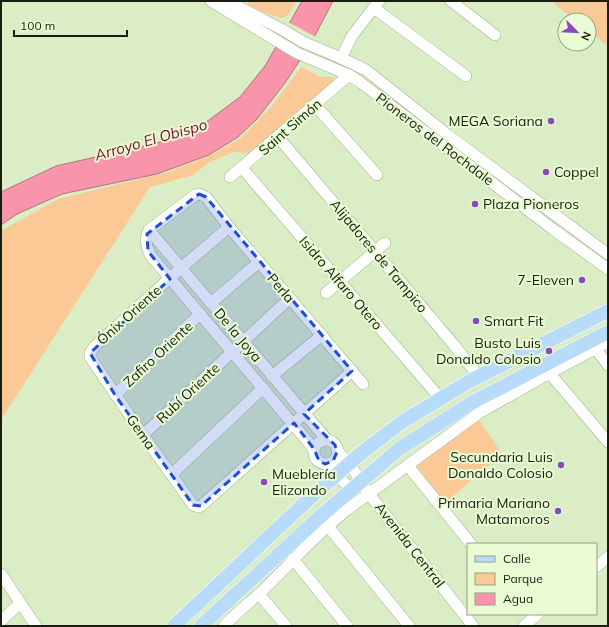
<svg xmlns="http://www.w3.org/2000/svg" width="609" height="627" font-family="Mulish,sans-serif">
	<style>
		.green { fill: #fac996 }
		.water { fill: #f895aa; stroke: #b5717c }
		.pier { fill: #dbedc5 }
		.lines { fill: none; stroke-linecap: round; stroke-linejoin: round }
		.minor-casing { stroke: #a1b28b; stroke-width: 12 }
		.major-casing { stroke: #fff; stroke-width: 15 }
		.minor { stroke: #fff; stroke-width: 11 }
		.major { stroke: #b9dbfa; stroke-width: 14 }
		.marked { fill: #1d4ed8; fill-opacity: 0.2; stroke: #1d4ed8; stroke-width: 3; stroke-dasharray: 8 5; stroke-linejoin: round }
		.poi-dot { fill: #8a4abe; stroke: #e8fbd2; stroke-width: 1.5 }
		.labels { text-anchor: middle; stroke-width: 4; stroke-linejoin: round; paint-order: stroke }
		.poi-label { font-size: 14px; fill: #181e10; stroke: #e8fbd2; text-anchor: end }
		.street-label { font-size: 14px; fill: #181e10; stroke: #e8fbd2 }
		.water-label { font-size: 15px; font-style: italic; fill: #830d39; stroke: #e8fbd2 }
	</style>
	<rect width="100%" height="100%" fill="#dbedc5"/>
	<g class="green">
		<path d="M249 1H296C292 8 289 18 280 18L247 6Z"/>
		<path d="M551 1H608V46L589 31V20H575Z"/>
		<path d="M301 67 321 77H335L328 86 251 153 234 152 210 162 193 175 150 187 1 420V231L58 199 169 172 214 154 242 137 272 106Z"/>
		<path d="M479 420 502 454 445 503 416 465Z"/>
	</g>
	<path class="water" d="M302 1H333L310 45 285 83 257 119 238 137 209 155 157 174 62 194 17 214 1 225V192L56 166 157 143 201 126 240 97 265 66Z"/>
	<path class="pier" d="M288 22 316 37 302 61 275 45Z"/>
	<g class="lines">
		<g class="minor-casing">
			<g id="minor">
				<path d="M211 1 297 53 349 75 360 82 554 230 608 269"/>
				<path d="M228 1 283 30 303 42 341 58 366 70 448 135 608 254"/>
				<path d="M451 1 495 35"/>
				<path d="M374 8 466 76"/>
				<path d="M341 58 352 36 379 1"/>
				<path d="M315 105 377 175"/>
				<path d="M278 137 454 345 479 377"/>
				<path d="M242 168 440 398"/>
				<path d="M230 177 349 75"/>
				<path d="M229 227 181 268 95 346 90 353V357L143 435 193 505 198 507 201 506 304 414 352 371"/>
				<path d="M149 230 327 440"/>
				<path d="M326 293 385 243"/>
				<path d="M211 303 259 262"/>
				<path d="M591 343 608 365"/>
				<path d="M546 369 608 442"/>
				<path d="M272 376 322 335"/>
				<path d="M115 395 200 314"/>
				<path d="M143 435 290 298"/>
				<circle cx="326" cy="452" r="12"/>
				<path d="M314 449 151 256C146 247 144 239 149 230L195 195 199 194 206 197 229 227 363 384"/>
				<path d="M337 451 349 463 369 494 473 626"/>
				<path d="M408 466 471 544"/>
				<path d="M329 470 352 489"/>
				<path d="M172 474 263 388"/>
				<path d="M327 525 409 626"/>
				<path d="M293 559 347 626"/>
				<path d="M596 567 608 557"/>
				<path d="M1 574 36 626"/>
				<path d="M259 594 286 626"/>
				<path d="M1 621 20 603"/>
				<path d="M224 626C235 614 248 604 260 593 290 564 315 535 348 509L479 413 550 373 608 342"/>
				<path d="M524 626 538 614"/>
			</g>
		</g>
		<g class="major-casing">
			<g id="major">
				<path d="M174 626 310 498 360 454 402 422 468 382 608 311"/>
				<path d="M201 626 323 514 399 449 473 402 608 332"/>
			</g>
		</g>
		<use href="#minor" class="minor"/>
		<use href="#major" class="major"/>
	</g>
	<path class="marked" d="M199 194 206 197 352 371 304 414 335 445 337 452 333 461 325 464 319 461 314 449 294 423 201 506 193 505 115 395 90 353 170 279 148 251 147 234Z"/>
	<g class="poi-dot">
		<circle cx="551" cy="121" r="4"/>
		<circle cx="546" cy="172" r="4"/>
		<circle cx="475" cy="204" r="4"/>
		<circle cx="582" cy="280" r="4"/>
		<circle cx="476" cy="321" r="4"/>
		<circle cx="549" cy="351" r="4"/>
		<circle cx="561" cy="465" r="4"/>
		<circle cx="264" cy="482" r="4"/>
		<circle cx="558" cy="511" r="4"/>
	</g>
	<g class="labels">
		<g class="poi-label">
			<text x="543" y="126">MEGA Soriana</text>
			<text x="554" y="177" text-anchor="start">Coppel</text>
			<text x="483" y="209" text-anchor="start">Plaza Pioneros</text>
			<text x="574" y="285">7-Eleven</text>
			<text x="484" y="326" text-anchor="start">Smart Fit</text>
			<text x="541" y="348">Busto Luis<tspan x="541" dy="16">Donaldo Colosio</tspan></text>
			<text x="553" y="462">Secundaria Luis<tspan x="553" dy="16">Donaldo Colosio</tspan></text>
			<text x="272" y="479" text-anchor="start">Mueblería<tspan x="272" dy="16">Elizondo</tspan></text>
			<text x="550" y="508">Primaria Mariano<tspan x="550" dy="16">Matamoros</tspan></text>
		</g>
		<g class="street-label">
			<text transform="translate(290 127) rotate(-41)" y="5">Saint Simón</text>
			<text transform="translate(435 139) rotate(37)" y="5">Pioneros del Rochdale</text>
			<text transform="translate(379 256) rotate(50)" y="5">Alijadores de Tampico</text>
			<text transform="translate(341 283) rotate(49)" y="5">Isidro Alfaro Otero</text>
			<text transform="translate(281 288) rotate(49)" y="5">Perla</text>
			<text transform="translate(129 315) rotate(-42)" y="5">Ónix Oriente</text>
			<text transform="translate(238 335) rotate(50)" y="5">De la Joya</text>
			<text transform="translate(158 354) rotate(-43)" y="5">Zafiro Oriente</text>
			<text transform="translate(188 393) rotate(-43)" y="5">Rubí Oriente</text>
			<text transform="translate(141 432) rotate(55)" y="5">Gema</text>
			<text transform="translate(410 545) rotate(52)" y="5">Avenida Central</text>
		</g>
		<g class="water-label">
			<text transform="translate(151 140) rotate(-16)" y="5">Arroyo El Obispo</text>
		</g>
	</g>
	<rect width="609" height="627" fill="none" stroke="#181e10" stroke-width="4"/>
	<rect x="467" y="543" width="130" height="72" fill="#e8fbd2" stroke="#95a384"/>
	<rect x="475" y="556" width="20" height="6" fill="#b9dbfa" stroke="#95a384"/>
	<text x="503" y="563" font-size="12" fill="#181e10">Calle</text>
	<rect x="475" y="573" width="20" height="12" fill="#fac996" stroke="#95a384"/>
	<text x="503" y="583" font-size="12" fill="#181e10">Parque</text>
	<rect x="475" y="593" width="20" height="12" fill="#f895aa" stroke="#95a384"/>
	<text x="503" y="603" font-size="12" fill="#181e10">Agua</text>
	<g transform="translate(577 32) rotate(114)"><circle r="19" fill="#e8fbd2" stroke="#95a384"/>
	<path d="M0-3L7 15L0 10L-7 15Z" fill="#8a4abe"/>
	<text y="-6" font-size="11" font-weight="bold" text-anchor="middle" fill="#181e10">N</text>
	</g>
	<path d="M14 30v6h113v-6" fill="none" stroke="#181e10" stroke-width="2"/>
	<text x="20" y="30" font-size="12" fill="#181e10" stroke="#e8fbd2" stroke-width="3" paint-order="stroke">100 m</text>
</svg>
